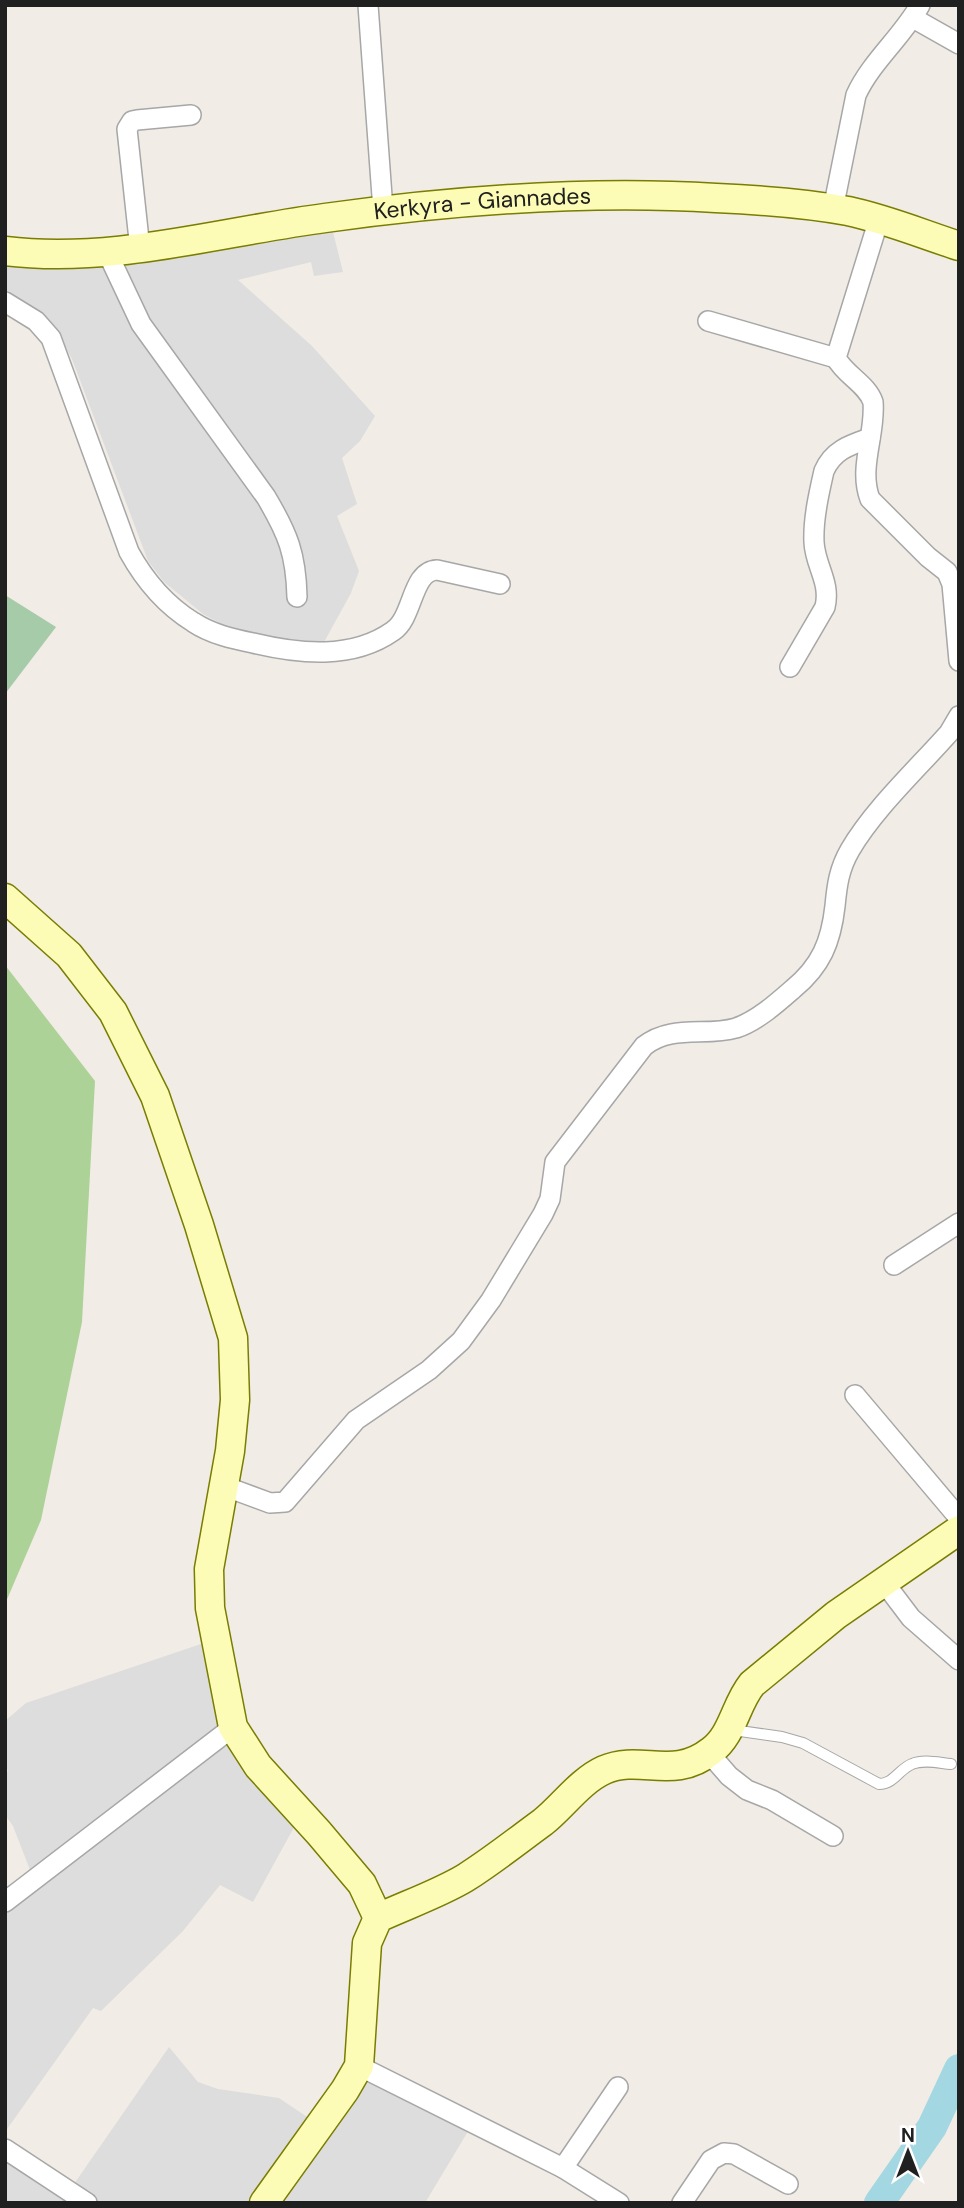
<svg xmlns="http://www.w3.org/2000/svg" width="964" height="2208" font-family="'DM Sans',sans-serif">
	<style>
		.residential { fill: #dedddd }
		.forest { fill: #add298 }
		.cemetery { fill: #a5cba8 }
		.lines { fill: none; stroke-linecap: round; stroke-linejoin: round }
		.river { stroke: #a3d7e1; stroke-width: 30 }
		.lane-casing { stroke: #a7a7a7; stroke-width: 12 }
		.street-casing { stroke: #a7a7a7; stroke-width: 22 }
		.secondary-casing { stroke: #797d00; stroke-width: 31 }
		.lane { stroke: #fff; stroke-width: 10 }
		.street { stroke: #fff; stroke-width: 19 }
		.secondary { stroke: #fdfcb7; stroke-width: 28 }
		.labels { text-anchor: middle; stroke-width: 6; stroke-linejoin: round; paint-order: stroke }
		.street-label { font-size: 23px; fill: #202020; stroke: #fff }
	</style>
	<rect width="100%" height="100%" fill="#f1ece5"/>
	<g class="residential">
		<path d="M331 224 343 272 314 276 311 262 238 280 312 346 375 416 360 441 342 458 357 504 337 516 359 571 351 593 323 644 284 642 231 629 203 614 164 582 148 561 72 359 52 323 43 314 13 299 6 290 5 259Z"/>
		<path d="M207 1642 213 1677 298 1820 253 1902 220 1885 183 1931 101 2011 93 2008 5 2132V1915L37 1888 13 1826 5 1815V1774L8 1771 5 1764V1721L26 1703Z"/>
		<path d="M169 2047 198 2082 218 2089 279 2098 328 2131 372 2077 470 2128 425 2203H5V2156L65 2197Z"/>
	</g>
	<path class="forest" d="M5 965 95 1081 82 1322 41 1520 5 1604Z"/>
	<path class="cemetery" d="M5 595 56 627 5 694Z"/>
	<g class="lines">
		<path class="river" d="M879 2203 932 2127 959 2069"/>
		<g class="lane-casing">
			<path id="lane" d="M733 1730 782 1737 803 1743 879 1784C894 1784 899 1769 912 1764 924 1759 939 1763 951 1764"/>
		</g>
		<g class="street-casing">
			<g id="street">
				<path d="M368 5 383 210"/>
				<path d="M913 18 959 44"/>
				<path d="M833 209 856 95C871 62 902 37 920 5"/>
				<path d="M879 219 836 358C845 375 867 384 873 402 876 434 858 468 870 499L928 557 947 572 952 584 959 661"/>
				<path d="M140 249 127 129 132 121 137 120 191 115"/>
				<path d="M108 254 141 324 266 497C288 534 296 554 297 597"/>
				<path d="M5 302 36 321 51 338 129 552C145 581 164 604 193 622 211 634 233 639 253 643 299 654 352 660 393 631 414 617 411 571 437 570L500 584"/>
				<path d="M708 321 836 358"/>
				<path d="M790 667 825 607C831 582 815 566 814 542 813 519 819 493 824 471 833 450 850 445 870 438"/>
				<path d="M894 1265 959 1223"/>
				<path d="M855 1395 959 1518"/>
				<path d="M224 1486 270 1503 285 1502 356 1420 429 1370 461 1341 491 1300 543 1214 550 1199 555 1162 644 1046C672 1024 705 1037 736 1028 757 1021 777 1003 793 989 821 966 831 942 835 906 837 885 839 869 850 850 874 809 917 769 949 733L959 716"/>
				<path d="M883 1581 911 1618 959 1660"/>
				<path d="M709 1753 729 1776 747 1790 772 1800 833 1836"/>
				<path d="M5 1902 233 1727"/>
				<path d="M359 2066 563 2168 619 2203"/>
				<path d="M5 2149 87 2203"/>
				<path d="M563 2168 618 2087"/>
				<path d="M682 2203 711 2160 724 2153 734 2154 788 2184"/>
			</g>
		</g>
		<g class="secondary-casing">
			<g id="secondary">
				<path id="s1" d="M5 251C114 264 218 232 325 218 455 200 586 190 716 198 760 200 804 203 848 211 886 219 922 234 959 246"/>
				<path d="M5 898 69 955 113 1012 155 1096 199 1225 233 1338 235 1400 230 1451 209 1569 210 1608 233 1727 258 1766 319 1833 362 1884 378 1918"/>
				<path d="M264 2203 345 2090 359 2066 367 1943 378 1918C406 1905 438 1894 465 1878 492 1861 517 1841 543 1822 563 1806 580 1781 604 1770 641 1754 673 1781 711 1751 733 1735 735 1705 752 1684L836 1615 959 1530"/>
			</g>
		</g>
		<use href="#lane" class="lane"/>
		<use href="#street" class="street"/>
		<use href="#secondary" class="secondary"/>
	</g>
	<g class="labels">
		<g class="street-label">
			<text dy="8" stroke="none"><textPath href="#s1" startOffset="481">Kerkyra - Giannades</textPath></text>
		</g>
	</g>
	<rect width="964" height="2208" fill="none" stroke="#202020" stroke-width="14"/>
	<g transform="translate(908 2152)" stroke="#ffffff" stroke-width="5" paint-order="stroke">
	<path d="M0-5L12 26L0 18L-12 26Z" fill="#202020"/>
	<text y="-10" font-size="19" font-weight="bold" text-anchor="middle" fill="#202020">N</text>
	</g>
</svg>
